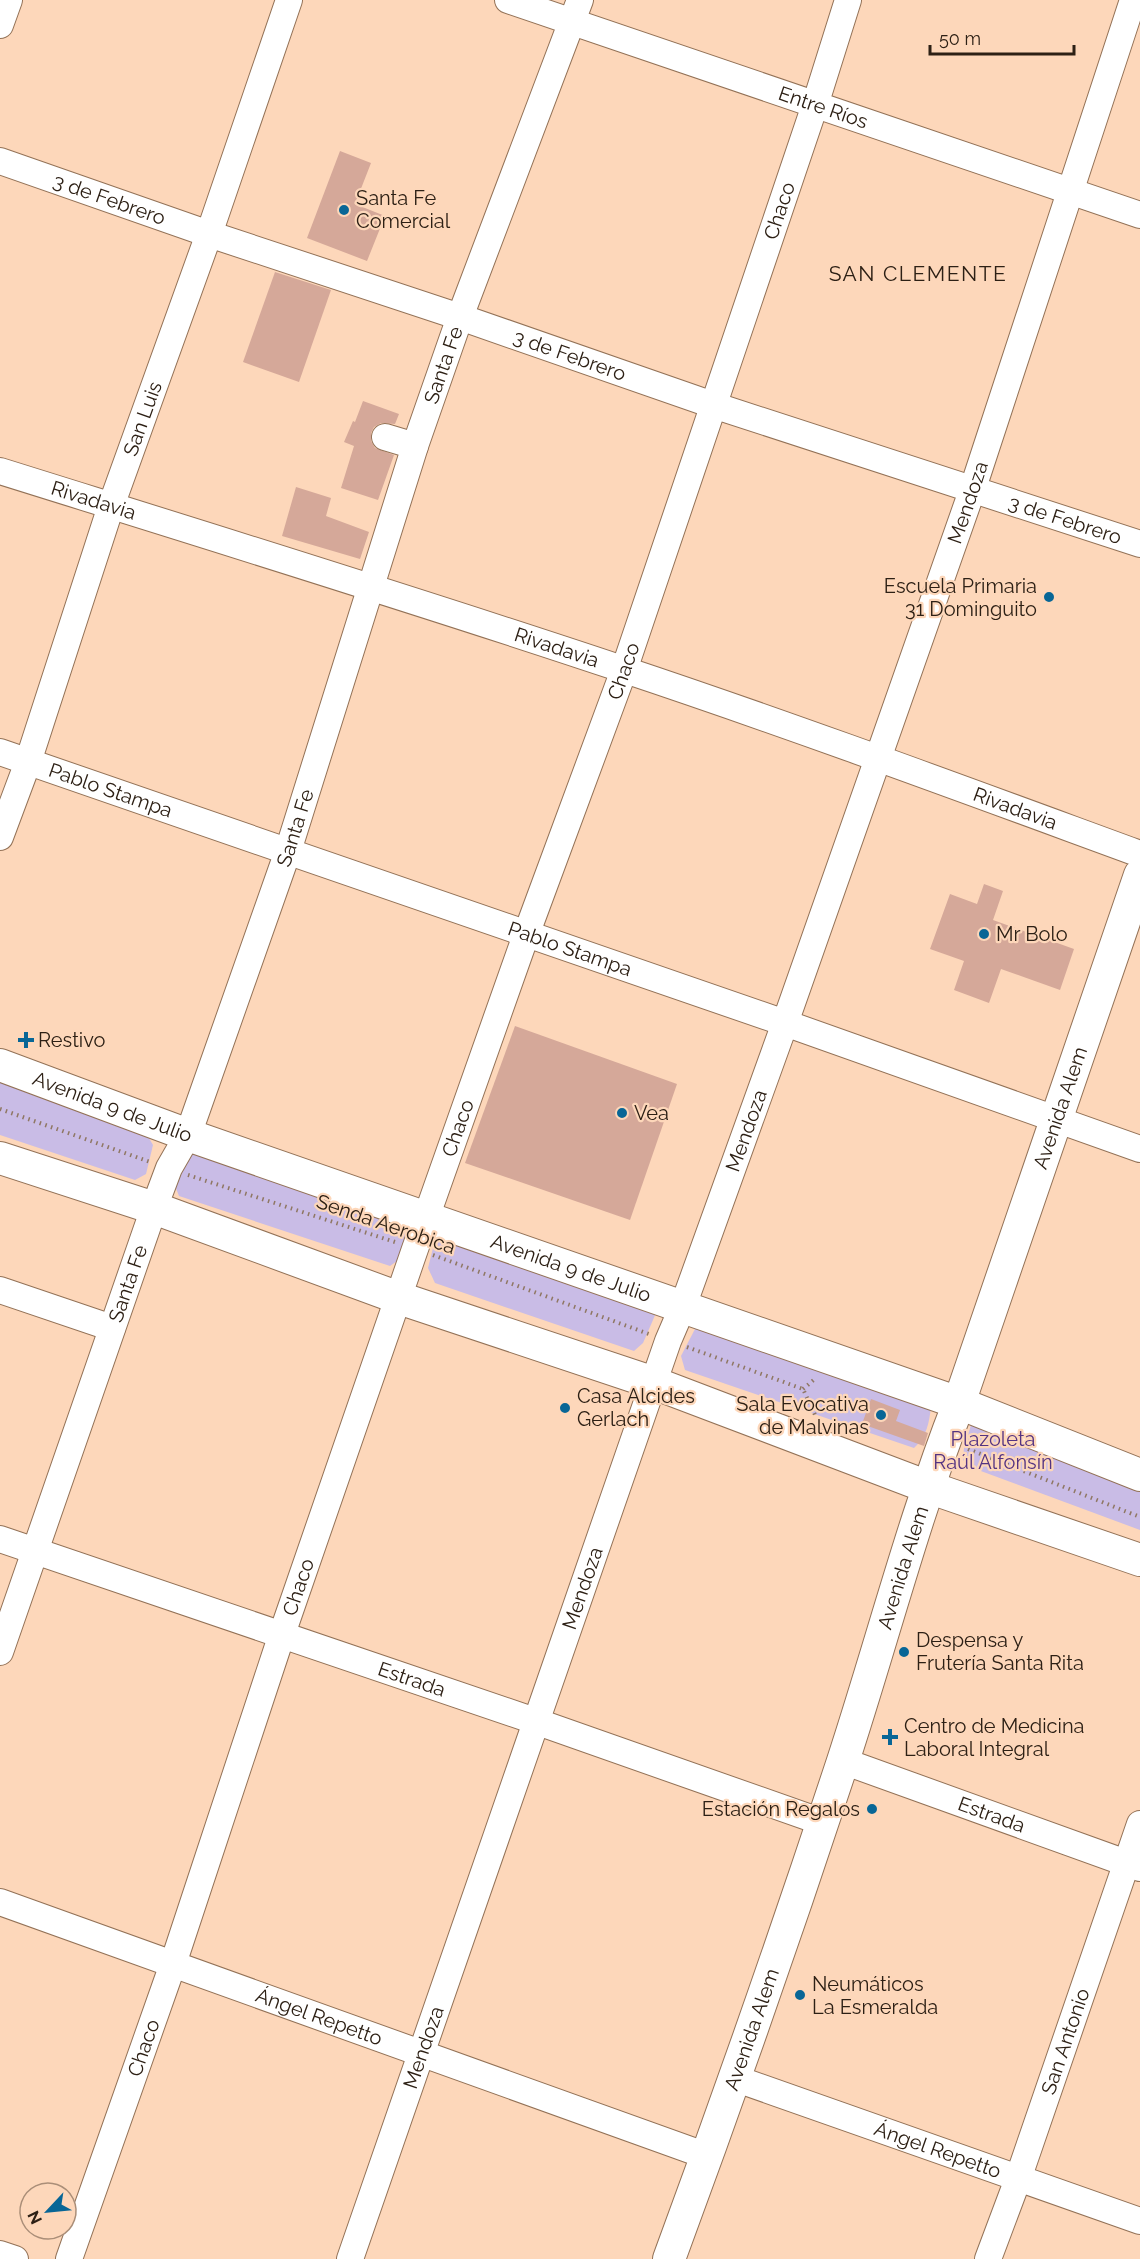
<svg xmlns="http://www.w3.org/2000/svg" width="1140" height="2259" font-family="Raleway,sans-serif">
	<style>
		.green { fill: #c9bce6 }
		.building { fill: #d5a899 }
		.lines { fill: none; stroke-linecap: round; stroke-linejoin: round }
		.minor-casing { stroke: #937257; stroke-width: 28 }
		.major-casing { stroke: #937257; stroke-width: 34 }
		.path { stroke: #8f7763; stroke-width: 4; stroke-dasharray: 1.5 4.5; stroke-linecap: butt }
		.minor { stroke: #fff; stroke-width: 26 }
		.major { stroke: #fff; stroke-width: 32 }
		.poi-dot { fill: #086696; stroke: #fdd7ba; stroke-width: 2 }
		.labels { text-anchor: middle; stroke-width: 4.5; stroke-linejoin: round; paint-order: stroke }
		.street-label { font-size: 20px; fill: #2d2015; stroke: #fdd7ba }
		.poi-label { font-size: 20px; fill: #2d2015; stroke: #fdd7ba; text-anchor: start }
		.park-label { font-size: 20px; fill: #543382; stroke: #fdd7ba }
		.neighbourhood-label { font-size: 21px; letter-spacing: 1.5px; fill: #2d2015; stroke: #fdd7ba }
	</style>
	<rect width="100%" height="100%" fill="#fdd7ba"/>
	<g class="green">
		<path d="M0 1082 146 1133 153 1145 146 1174 135 1180 0 1135Z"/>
		<path d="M198 1146 401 1222 407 1238 397 1261 390 1266 179 1196 173 1181 181 1163Z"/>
		<path d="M448 1233 656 1313 643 1343 634 1351 435 1283 428 1268 434 1244Z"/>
		<path d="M705 1325 931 1407C929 1423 927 1436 914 1448L685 1370 681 1356 695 1329Z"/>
		<path d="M983 1421 1140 1487V1530L970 1467 963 1460 964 1448 971 1425Z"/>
	</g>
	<g class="building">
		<path d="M340 151 371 163 355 204 385 216 367 261 307 238Z"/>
		<path d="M275 272 331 290 299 382 243 362Z"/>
		<path d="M363 401 399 414 395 424 381 423 374 427 371 433V441L375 448 394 455 378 500 341 488 354 446 344 442 353 421 355 422Z"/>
		<path d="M296 487 331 498 326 516 369 532 360 559 282 536Z"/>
		<path d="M984 884 1003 891 993 920 1074 949 1060 990 1001 969 989 1003 954 990 964 961 930 949 950 894 977 904Z"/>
		<path d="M515 1026 677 1084 630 1220 465 1163Z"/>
		<path d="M871 1399 900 1410 896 1421 928 1433 924 1446 862 1424Z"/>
	</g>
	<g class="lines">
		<g class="minor-casing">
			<g id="minor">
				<path id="s1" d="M508 0 1140 215"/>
				<path d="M0 25 9 0"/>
				<path id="s2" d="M0 161 209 234 460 317 713 405 1140 544"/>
				<path d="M385 437 415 446"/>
				<path id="s3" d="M0 471C208 536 416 600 622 669 796 727 968 791 1140 854"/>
				<path id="s4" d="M0 752 785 1023 1140 1149"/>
				<path id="s5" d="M0 837 28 762 111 506 209 234 289 0"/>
				<path d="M0 1290 112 1328"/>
				<path id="s6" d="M0 1539 535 1721 822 1822"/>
				<path id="s7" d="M0 1652 154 1208 169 1168 188 1135 288 851 415 446 460 317 580 0"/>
				<path id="s8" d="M843 1761 1140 1868"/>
				<path id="s9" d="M0 1902 707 2156"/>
				<path id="s10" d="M734 2078 1140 2221"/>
				<path d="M0 2254 15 2259"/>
				<path id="s11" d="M69 2259 173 1964 282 1634 415 1249 526 935 624 670 815 105 848 0"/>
				<path id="s12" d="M350 2259 668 1341 683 1306 785 1023 973 488 1133 0"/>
				<path id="s13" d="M988 2259 1018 2179 1140 1824"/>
			</g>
		</g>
		<g class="major-casing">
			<g id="major">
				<path id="s14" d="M0 1065 188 1135 959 1403 1140 1475"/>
				<path d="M0 1158 154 1208 399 1298 654 1383 928 1487 1140 1560"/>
				<path id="s15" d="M669 2259C730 2094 788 1928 843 1761 882 1642 913 1520 959 1403L1140 875"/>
			</g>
		</g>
		<g class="path">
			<path d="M0 1109 150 1162"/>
			<path d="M188 1175 395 1242"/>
			<path d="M433 1255 649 1334"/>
			<path d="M687 1347 803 1389 816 1417"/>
			<path d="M803 1389 816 1378"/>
			<path d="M968 1449 1140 1517"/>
		</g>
		<use href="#minor" class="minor"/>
		<use href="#major" class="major"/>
	</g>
	<g class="poi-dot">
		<circle cx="344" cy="210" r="6"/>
		<circle cx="1049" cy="597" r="6"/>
		<circle cx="984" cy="934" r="6"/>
		<path d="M23 1031h6v6h6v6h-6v6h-6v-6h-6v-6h6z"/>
		<circle cx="622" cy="1113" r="6"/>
		<circle cx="565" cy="1408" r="6"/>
		<circle cx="881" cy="1415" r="6"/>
		<circle cx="904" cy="1652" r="6"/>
		<path d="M887 1728h6v6h6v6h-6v6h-6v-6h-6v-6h6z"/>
		<circle cx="872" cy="1809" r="6"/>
		<circle cx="800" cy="1995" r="6"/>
	</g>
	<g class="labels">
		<g class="street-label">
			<text dy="7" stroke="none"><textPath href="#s1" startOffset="333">Entre Ríos</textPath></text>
			<text dy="7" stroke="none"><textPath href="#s2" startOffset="116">3 de Febrero</textPath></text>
			<text dy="7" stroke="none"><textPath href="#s11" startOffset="2168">Chaco</textPath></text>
			<text dy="7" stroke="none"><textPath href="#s2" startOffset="602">3 de Febrero</textPath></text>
			<text dy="7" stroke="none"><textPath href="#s7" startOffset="1362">Santa Fe</textPath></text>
			<text dy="7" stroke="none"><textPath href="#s5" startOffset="442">San Luis</textPath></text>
			<text dy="7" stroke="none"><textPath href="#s3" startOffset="98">Rivadavia</textPath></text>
			<text dy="7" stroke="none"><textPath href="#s12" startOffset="1862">Mendoza</textPath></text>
			<text dy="7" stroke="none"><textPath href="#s2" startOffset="1124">3 de Febrero</textPath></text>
			<text dy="7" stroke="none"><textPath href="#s3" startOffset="584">Rivadavia</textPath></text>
			<text dy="7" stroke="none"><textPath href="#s11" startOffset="1682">Chaco</textPath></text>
			<text dy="7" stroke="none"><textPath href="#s4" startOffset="117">Pablo Stampa</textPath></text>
			<text dy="7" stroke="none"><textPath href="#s3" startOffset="1070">Rivadavia</textPath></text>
			<text dy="7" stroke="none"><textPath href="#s7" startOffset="876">Santa Fe</textPath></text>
			<text dy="7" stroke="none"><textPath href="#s4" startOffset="603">Pablo Stampa</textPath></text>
			<text dy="7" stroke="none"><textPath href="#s14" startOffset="120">Avenida 9 de Julio</textPath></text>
			<text dy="7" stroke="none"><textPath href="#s15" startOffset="1216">Avenida Alem</textPath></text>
			<text dy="7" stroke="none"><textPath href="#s11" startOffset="1196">Chaco</textPath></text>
			<text dy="7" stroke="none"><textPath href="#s12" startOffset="1196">Mendoza</textPath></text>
			<text transform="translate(386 1224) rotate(19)" y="7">Senda Aerobica</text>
			<text dy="7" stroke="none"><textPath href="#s14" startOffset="606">Avenida 9 de Julio</textPath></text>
			<text dy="7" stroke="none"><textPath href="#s7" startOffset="390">Santa Fe</textPath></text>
			<text dy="7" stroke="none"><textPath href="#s15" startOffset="730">Avenida Alem</textPath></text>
			<text dy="7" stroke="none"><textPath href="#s11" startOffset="710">Chaco</textPath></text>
			<text dy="7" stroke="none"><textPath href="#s12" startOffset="710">Mendoza</textPath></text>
			<text dy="7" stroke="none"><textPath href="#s6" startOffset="435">Estrada</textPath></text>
			<text dy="7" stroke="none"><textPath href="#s8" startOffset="158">Estrada</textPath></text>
			<text dy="7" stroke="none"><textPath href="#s9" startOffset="339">Ángel Repetto</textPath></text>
			<text dy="7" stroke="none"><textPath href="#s15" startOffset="244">Avenida Alem</textPath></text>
			<text dy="7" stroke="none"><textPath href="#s13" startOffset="231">San Antonio</textPath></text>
			<text dy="7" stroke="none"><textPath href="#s12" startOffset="224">Mendoza</textPath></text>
			<text dy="7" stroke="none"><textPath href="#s11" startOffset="224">Chaco</textPath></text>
			<text dy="7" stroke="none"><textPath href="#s10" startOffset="216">Ángel Repetto</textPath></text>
		</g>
		<g class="poi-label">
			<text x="356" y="205">Santa Fe<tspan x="356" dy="23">Comercial</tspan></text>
			<text x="1037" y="593" text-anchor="end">Escuela Primaria<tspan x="1037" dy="23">31 Dominguito</tspan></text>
			<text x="996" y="941">Mr Bolo</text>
			<text x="38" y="1047">Restivo</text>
			<text x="634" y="1120">Vea</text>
			<text x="577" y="1403">Casa Alcides<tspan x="577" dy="23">Gerlach</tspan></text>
			<text x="869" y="1411" text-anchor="end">Sala Evocativa<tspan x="869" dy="23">de Malvinas</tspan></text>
			<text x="916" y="1647">Despensa y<tspan x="916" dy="23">Frutería Santa Rita</tspan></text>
			<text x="904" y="1733">Centro de Medicina<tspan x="904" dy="23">Laboral Integral</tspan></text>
			<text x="860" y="1816" text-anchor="end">Estación Regalos</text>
			<text x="812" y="1991">Neumáticos<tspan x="812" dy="23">La Esmeralda</tspan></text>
		</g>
		<g class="park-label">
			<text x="993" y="1446">Plazoleta<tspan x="993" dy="23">Raúl Alfonsín</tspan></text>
		</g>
		<g class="neighbourhood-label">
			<text x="918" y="281">SAN CLEMENTE</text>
		</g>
	</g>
	<g transform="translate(48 2211) rotate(244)"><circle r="28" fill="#fdd7ba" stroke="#aa8e78" stroke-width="1.5"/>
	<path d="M0-4.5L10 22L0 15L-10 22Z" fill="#086696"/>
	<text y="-9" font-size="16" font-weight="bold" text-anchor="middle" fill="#2d2015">N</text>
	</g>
	<path d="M930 45v9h144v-9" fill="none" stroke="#2d2015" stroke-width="3"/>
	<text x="939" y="45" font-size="18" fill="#2d2015" stroke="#fdd7ba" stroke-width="4.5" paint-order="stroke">50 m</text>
</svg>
